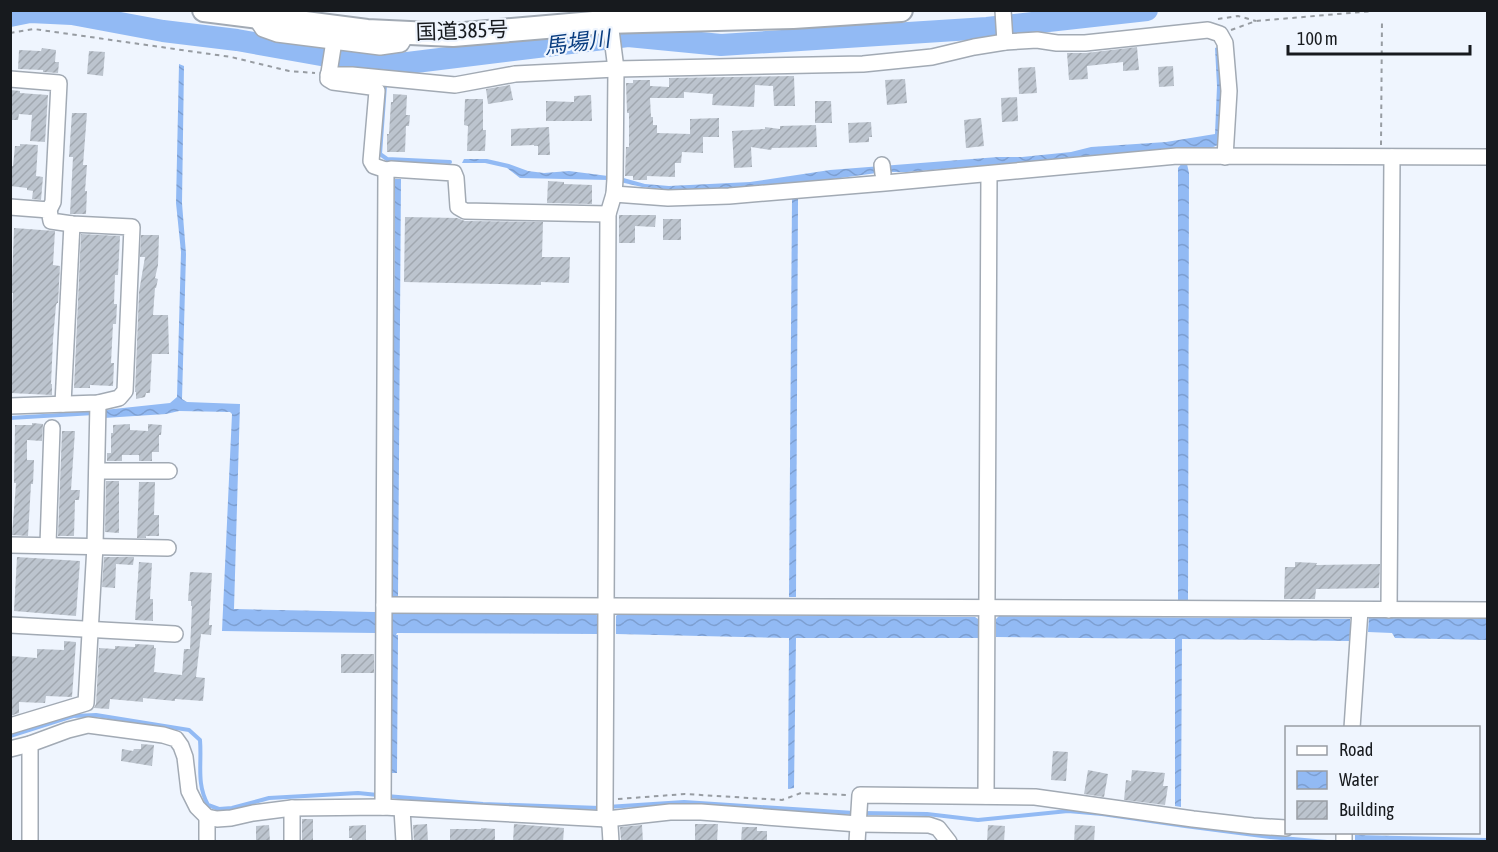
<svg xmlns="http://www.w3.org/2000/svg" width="1498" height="852" font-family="'Asap Condensed','Noto Sans JP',sans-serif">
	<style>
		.water { fill: url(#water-waves) }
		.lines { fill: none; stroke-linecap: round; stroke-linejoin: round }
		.stream { stroke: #92baf4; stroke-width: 4 }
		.river { stroke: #92baf4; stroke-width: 22 }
		.building { fill: url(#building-hatch) }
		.minor-casing { stroke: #a2aab4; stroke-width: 18 }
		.highway-casing { stroke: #a2aab4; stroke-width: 26 }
		.path { stroke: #979ca2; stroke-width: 2; stroke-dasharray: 4.5 4.5; stroke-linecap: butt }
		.minor { stroke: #fff; stroke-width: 15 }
		.highway { stroke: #fff; stroke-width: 22 }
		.labels { text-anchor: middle; stroke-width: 4.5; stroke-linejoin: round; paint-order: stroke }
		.street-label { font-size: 21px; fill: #171a1e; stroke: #eff5fe }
		.water-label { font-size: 22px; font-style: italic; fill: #0b3e81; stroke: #eff5fe }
	</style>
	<defs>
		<pattern id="water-waves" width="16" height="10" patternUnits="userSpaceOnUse" patternTransform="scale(1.5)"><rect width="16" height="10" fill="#92baf4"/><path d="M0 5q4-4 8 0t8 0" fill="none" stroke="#7d9fd1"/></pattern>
		<pattern id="building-hatch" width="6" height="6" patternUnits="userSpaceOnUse" patternTransform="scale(1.5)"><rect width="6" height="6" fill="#bcc4ce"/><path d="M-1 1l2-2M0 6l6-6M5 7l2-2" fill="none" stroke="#a1a8b0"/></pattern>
	</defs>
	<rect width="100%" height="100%" fill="#eff5fe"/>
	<g class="water">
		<path d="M1218 47C1221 75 1227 120 1218 145L1211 148 907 172H884L775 187 673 190 642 187 620 182V177L645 184 669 186 750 182 830 170 998 157H1022L1071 152 1091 147 1166 142 1215 134 1217 86 1215 48Z"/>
		<path d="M179 64 184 66 182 203 186 254 182 399 187 402 240 404 234 609 375 612V633L222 631 232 414 230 412 179 411 166 414 104 418V410L170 403 177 397 181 252 176 203Z"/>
		<path d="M464 159H487L509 164 528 171 544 173 569 171 608 176V180L520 178 507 168 485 163H462Z"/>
		<path d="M1183 162 1187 164 1189 173 1188 601 1183 603 1178 600V168Z"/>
		<path d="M395 179H401L398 597H392Z"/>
		<path d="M792 199H798L796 597H789Z"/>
		<path d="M392 613 595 614 598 616V634L397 633 396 635H398L397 773H391V635L392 634Z"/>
		<path d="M618 614 975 617 978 619V638H796L794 788 788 789 789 638 616 634V616Z"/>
		<path d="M999 616 1350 619 1351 627 1349 641 1182 639 1181 807 1175 806V639L996 637V619Z"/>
		<path d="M1369 617 1487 619V640L1395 638 1392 633 1368 632Z"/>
		<path d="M1355 835 1487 838 1488 841 1355 842Z"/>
	</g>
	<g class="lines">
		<g class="stream">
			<path d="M389 85H385L380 154 387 159 450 162"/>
			<path d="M10 418 94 413"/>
			<path d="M10 736 73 716 96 715 189 730 200 740C202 764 196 783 208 805L219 809 232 808 269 798 358 793 378 795"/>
			<path d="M386 796 483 804 600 808"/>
			<path d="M607 807 684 802 854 813"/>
			<path d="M862 813 927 814 978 820 1068 811 1102 814 1185 826 1270 837 1327 842"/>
		</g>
		<path class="river" d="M10 16 30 12 72 14 163 31 237 40 383 66 628 36 721 45 987 28 1147 10"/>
	</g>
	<g class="building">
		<path d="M1137 47 1139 70 1123 71V62L1087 66 1088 79 1069 80 1067 53H1086Z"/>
		<path d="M42 48 56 50 55 62H59L58 73 43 72V70L18 69 19 50 41 51Z"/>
		<path d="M89 51 105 52 103 76 87 74Z"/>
		<path d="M1173 66 1174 86 1159 87 1158 67Z"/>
		<path d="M1035 67 1037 93 1019 94 1018 68Z"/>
		<path d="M794 76 795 106H774L773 86 755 85 754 107 712 105 713 94 684 92V98H650L651 117H653V125H657V133L690 134V119L719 118V137H703V153L682 152 681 163H675V177L647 176V180H633V176H625L626 147H629V113H627L626 83H633V80H650V86L669 87V78Z"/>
		<path d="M905 79 907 103 887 105 885 80Z"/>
		<path d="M510 85 513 100 488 104 486 89Z"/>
		<path d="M10 90 20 91V93L48 95 45 142 30 141 32 115 19 114 18 120H10Z"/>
		<path d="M393 94 407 95 406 115H410L409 126H406L405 152H387V134H389L391 102H393Z"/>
		<path d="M591 95 592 121H546V101L574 102V96Z"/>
		<path d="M1017 97 1018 121 1002 122 1001 98Z"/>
		<path d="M465 99H483V130H486L485 151H467L468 126 464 125Z"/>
		<path d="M815 101H831L832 123H815Z"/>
		<path d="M72 113H87L83 165H87L85 191H87L86 214H70L73 157H69Z"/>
		<path d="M981 118 984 146 966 148 964 120Z"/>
		<path d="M871 122 872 137H869V142L849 143 848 123Z"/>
		<path d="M816 125 817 147 772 148 771 150 751 147 752 167 734 168 732 131 765 129V127L780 129V126Z"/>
		<path d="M549 127 550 155H538V146H534V145L511 146V129Z"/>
		<path d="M20 144 38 145 36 176 43 177 41 200 32 199 33 191 27 190V188L10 186V166H13L15 146H20Z"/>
		<path d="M548 181 564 182V184L592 185V204L547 203Z"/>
		<path d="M619 215H656L655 227 635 226V243H619Z"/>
		<path d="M405 217 457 218 465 221 543 222 542 257H570L569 283 541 282V285L404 282Z"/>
		<rect x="663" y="219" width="18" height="21"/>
		<path d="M14 228 55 231 53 265 60 266 58 303H57L56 305 53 340 51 384H52V395L10 393 11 332 13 293 10 292 11 279H12Z"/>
		<path d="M81 234 120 236 118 275H115L114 304H117L116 324H113L111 363H114L113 386 90 385V388H74Z"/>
		<path d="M141 235H159L158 265 155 278 158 279 156 288H155L153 315H168L169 354H152L150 393H146L145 397 136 399V392H135L139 292 145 257H140Z"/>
		<path d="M32 423 43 424 42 441 27 440V460H34L33 484H31L28 536 12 535 16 483H14L15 425H32Z"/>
		<path d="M130 424V430L148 431V424L162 425 161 435H159V452H152V461H139V455H122V461H107V453H111V433H113V425Z"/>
		<path d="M62 431H75L71 490H80L79 500H75L74 536H58Z"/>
		<path d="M106 481H119V533L105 532Z"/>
		<path d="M139 482H155L154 515H159V536H146V538H137Z"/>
		<path d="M17 557 80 561 76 616 14 611Z"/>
		<path d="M104 557H134L133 565 116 564 115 588 102 587Z"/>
		<path d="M139 562 152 563 150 599H153V621L135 620Z"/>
		<path d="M1295 562 1317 563 1316 565 1380 564 1379 588 1316 589 1315 599H1284L1285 567H1295Z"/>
		<path d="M190 572 212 573 209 625H212L211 635 201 634 196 677 205 678 203 701 175 699V701L143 698V702L110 699 109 709 94 708 96 704 99 648 115 649V646L135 647V644L154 645V648H156L154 672 182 675 184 649H190L192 606H191V601H188Z"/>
		<path d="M64 641 76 642 72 697 46 696 45 703 19 702V713L10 716 11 656 37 658V649L64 650Z"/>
		<rect x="341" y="654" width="33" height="19"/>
		<path d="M141 744 154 745 152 766 121 761 122 749 133 751 134 749H141Z"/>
		<path d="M1053 751 1068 752 1066 781 1051 780Z"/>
		<path d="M1088 770 1108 774 1104 797 1084 794Z"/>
		<path d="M1132 770 1165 773 1163 786H1168L1165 805 1124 800 1126 780 1131 781Z"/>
		<rect x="302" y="819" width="11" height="23"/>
		<path d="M427 824 428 841 414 842 413 825Z"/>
		<path d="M514 824 564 828 563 842H513Z"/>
		<path d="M695 824H718L717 842H695Z"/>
		<path d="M269 825 270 842H256V826Z"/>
		<path d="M366 825V842H352V838H349V826Z"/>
		<path d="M642 825 643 842H625V840H621L620 827Z"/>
		<path d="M988 825 1005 826 1004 842H987Z"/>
		<path d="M1075 825 1095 826 1094 842H1074Z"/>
		<path d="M742 827H757V831H767V842H741Z"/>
		<path d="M481 828 495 829V842H450V829H481Z"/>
	</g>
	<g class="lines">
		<g class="minor-casing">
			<g id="minor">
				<path d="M604 10 605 22 611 30 616 69 615 179 614 194 608 214 605 803V813L610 826 611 842"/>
				<path d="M1003 10 1005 42"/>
				<path d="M255 17 263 29 277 34 380 47 401 44 407 34"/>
				<path d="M334 41 328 79 333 82 371 87 377 91 371 161 374 166 386 170"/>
				<path d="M328 75H352L455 85 515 74 616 69 863 64 932 57 974 47 1005 42 1037 40 1057 43H1085L1208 30 1220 34 1225 43 1229 91 1225 157"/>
				<path d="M10 79 59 83 53 202 49 210"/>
				<path d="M882 165 883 174"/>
				<path d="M614 194 668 198 729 196 885 183 1177 156 1488 157"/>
				<path d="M10 207 49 210 51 221 72 224 132 227 125 391 119 398 98 403 10 406"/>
				<path d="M63 404 72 224"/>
				<path d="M97 471H169"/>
				<path d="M10 545 168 548"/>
				<path d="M48 545 52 428"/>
				<path d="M384 605 1488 610"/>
				<path d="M1389 610 1392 157"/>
				<path d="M10 625 175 634"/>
				<path d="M10 726 86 703 95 546 98 403"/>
				<path d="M1352 728 1360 610"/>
				<path d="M10 749 30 744 68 730 88 725 163 735 176 739 181 746 185 757 189 791 197 807 207 817 217 819 231 818 253 813 292 808 383 807 607 819 670 812H701L858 824 929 825 938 828 949 842"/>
				<path d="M986 796 989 174"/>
				<path d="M383 807 386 170 391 169 454 173 456 178 458 207 465 211 608 214"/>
				<path d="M292 808V842"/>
				<path d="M402 809 404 842"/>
				<path d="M207 817V842"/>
				<path d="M30 842V744"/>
				<path d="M857 842 860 795 1035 797 1193 819 1253 826 1286 828"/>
				<path d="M1344 842V832"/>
			</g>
		</g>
		<g class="highway-casing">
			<path id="highway" d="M204 10 367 31 453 35 605 22 793 17 901 10"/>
		</g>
		<g class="path">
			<path d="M1218 19 1238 16 1256 21"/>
			<path d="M1231 30 1256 21 1385 10"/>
			<path d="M10 33 34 29 231 57 289 71 315 73"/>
			<path d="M1381 145 1382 20"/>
			<path d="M618 799 685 794 782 800 801 793 848 795"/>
		</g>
		<use href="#minor" class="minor"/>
		<use href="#highway" class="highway"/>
	</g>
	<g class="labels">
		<g class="street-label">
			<text transform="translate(462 31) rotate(-2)" y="7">国道385号</text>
		</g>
		<g class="water-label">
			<text transform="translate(577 42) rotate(-7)" y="8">馬場川</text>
		</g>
	</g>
	<rect width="1498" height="852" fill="none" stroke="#171a1e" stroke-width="24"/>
	<rect x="1285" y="726" width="195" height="108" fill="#eff5fe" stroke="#999da4" stroke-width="1.5"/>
	<rect x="1297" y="746" width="30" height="9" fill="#ffffff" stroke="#999da4" stroke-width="1.5"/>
	<text x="1339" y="756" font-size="18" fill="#171a1e">Road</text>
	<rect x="1297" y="771" width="30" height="18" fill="url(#water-waves)" stroke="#999da4" stroke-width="1.5"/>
	<text x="1339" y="786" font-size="18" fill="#171a1e">Water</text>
	<rect x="1297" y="801" width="30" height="18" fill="url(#building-hatch)" stroke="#999da4" stroke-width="1.5"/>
	<text x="1339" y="816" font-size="18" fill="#171a1e">Building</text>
	<path d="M1288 45v9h182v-9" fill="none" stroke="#171a1e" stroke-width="3"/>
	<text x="1297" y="45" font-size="18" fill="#171a1e" stroke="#eff5fe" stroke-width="4.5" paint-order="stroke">100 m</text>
</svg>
